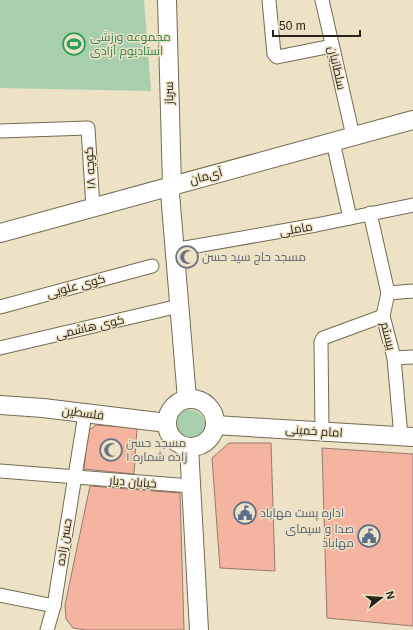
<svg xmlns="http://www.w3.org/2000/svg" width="413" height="630" font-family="Arial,Cairo,sans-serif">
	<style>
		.green { fill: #a7cfad }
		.building { fill: #f5b49f; stroke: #967970 }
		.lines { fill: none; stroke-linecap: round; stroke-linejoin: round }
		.street-casing { stroke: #756b52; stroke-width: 15 }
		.secondary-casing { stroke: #756b52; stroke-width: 20 }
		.street { stroke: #fff; stroke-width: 13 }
		.secondary { stroke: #fff; stroke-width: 18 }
		.labels { text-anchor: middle; stroke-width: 3; stroke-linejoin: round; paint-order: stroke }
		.leisure-label { font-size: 12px; fill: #27864d; stroke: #ede2c6; text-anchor: start }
		.street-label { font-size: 12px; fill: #28241a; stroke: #ede2c6 }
		.worship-label { font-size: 12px; fill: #5b616d; stroke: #ede2c6; text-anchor: start }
		.service-label { font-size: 12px; fill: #4e5e75; stroke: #ede2c6; text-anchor: start }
	</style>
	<rect width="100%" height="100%" fill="#ede2c6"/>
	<g class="green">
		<path d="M0 0H144L151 91 0 88Z"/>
		<circle cx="190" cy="425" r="15"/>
	</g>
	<g class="building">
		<path d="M96 425 137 428 134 474 84 469 88 431Z"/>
		<path d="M229 443H271L275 571 220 568 212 458Z"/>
		<path d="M322 448 413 454V626L327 618Z"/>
		<path d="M90 486 180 493 184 630H86L73 628 66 619 65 605Z"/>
	</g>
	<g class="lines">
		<g class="street-casing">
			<g id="street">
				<path d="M269 0 274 54 277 57 332 46"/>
				<path d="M322 0 353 136"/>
				<path d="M0 131 88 128 93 208"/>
				<path d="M333 142 350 218"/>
				<path d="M370 213 388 293 383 316 394 358 401 437"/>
				<path d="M179 249 316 225 413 205"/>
				<path d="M388 293 413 291"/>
				<path d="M0 307 152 266"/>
				<path d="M0 348 179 306"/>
				<path d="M394 358 413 357"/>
				<path d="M322 432 321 342 323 338 383 316"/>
				<path d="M0 471 191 486"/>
				<path d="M0 595 54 606"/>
				<path d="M47 630 54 606 85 414"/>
			</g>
		</g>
		<g class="secondary-casing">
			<g id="secondary">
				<path d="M167 0 172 186 170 193 187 399"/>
				<path d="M0 233 413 120"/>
				<circle cx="191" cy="423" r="24"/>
				<path d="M0 405 43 408 167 423"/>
				<path d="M215 425 413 437"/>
				<path d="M189 447 199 630"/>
			</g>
		</g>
		<use href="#street" class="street"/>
		<use href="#secondary" class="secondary"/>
	</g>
	<defs>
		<g id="stadium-ring" transform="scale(1.15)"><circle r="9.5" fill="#ede2c6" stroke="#2e9e5b" stroke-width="1.5"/><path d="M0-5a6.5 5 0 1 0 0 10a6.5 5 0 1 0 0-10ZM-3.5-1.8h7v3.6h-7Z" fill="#2e9e5b"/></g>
		<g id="mosque-ring" transform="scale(1.15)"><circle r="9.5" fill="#ede2c6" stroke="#6b7280" stroke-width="1.5"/><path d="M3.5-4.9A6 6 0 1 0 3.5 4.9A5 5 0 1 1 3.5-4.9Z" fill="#6b7280"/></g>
		<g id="civic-ring" transform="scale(1.15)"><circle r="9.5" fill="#ede2c6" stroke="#5c6f8a" stroke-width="1.5"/><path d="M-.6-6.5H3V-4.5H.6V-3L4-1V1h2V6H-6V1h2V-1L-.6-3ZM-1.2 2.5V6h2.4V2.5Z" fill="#5c6f8a"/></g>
	</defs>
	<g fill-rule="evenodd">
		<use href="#stadium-ring" x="74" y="44"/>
		<use href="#mosque-ring" x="187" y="257"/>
		<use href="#mosque-ring" x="111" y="450"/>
		<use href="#civic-ring" x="245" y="513"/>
		<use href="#civic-ring" x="369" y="536"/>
	</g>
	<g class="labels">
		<g class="leisure-label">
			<text x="90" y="41">مجموعه ورزشی<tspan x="90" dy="14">استادیوم آزادی</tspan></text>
		</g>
		<g class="street-label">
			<text transform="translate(337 68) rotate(77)" y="4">سلطانیان</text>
			<text transform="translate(169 93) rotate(-91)" y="4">سرباز</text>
			<text transform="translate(90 168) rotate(-94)" y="4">کوچه ۱۸</text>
			<text transform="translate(206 176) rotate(-15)" y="4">آی‌مان</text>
			<text transform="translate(296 229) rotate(-10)" y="4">ماملی</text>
			<text transform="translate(76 286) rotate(-15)" y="4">کوی علویی</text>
			<text transform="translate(90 327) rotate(-13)" y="4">کوی هاشمی</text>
			<text transform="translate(388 336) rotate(76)" y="4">بیستم</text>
			<text transform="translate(83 413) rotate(7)" y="4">فلسطین</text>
			<text transform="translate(314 431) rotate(4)" y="4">امام خمینی</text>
			<text transform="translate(133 482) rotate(4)" y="4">خیابان دیار</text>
			<text transform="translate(64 542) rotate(-81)" y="4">حسن زاده</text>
		</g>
		<g class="worship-label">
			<text x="202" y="261">مسجد حاج سید حسن</text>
			<text x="126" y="447">مسجد حسن<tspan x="126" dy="14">زاده شماره ۱</tspan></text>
		</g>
		<g class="service-label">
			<text x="260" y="517">اداره پست مهاباد</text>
			<text x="354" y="533" text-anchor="end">صدا و سیمای<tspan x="354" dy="14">مهاباد</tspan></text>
		</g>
	</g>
	<g transform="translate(381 598) rotate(73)" stroke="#ede2c6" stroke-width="3" paint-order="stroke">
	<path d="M0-3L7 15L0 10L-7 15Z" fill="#28241a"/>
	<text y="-6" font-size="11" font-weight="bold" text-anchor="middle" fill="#28241a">N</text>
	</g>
	<path d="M273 30v6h87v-6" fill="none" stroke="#28241a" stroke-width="2"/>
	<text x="279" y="30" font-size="12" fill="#28241a" stroke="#ede2c6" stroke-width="3" paint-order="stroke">50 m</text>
</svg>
